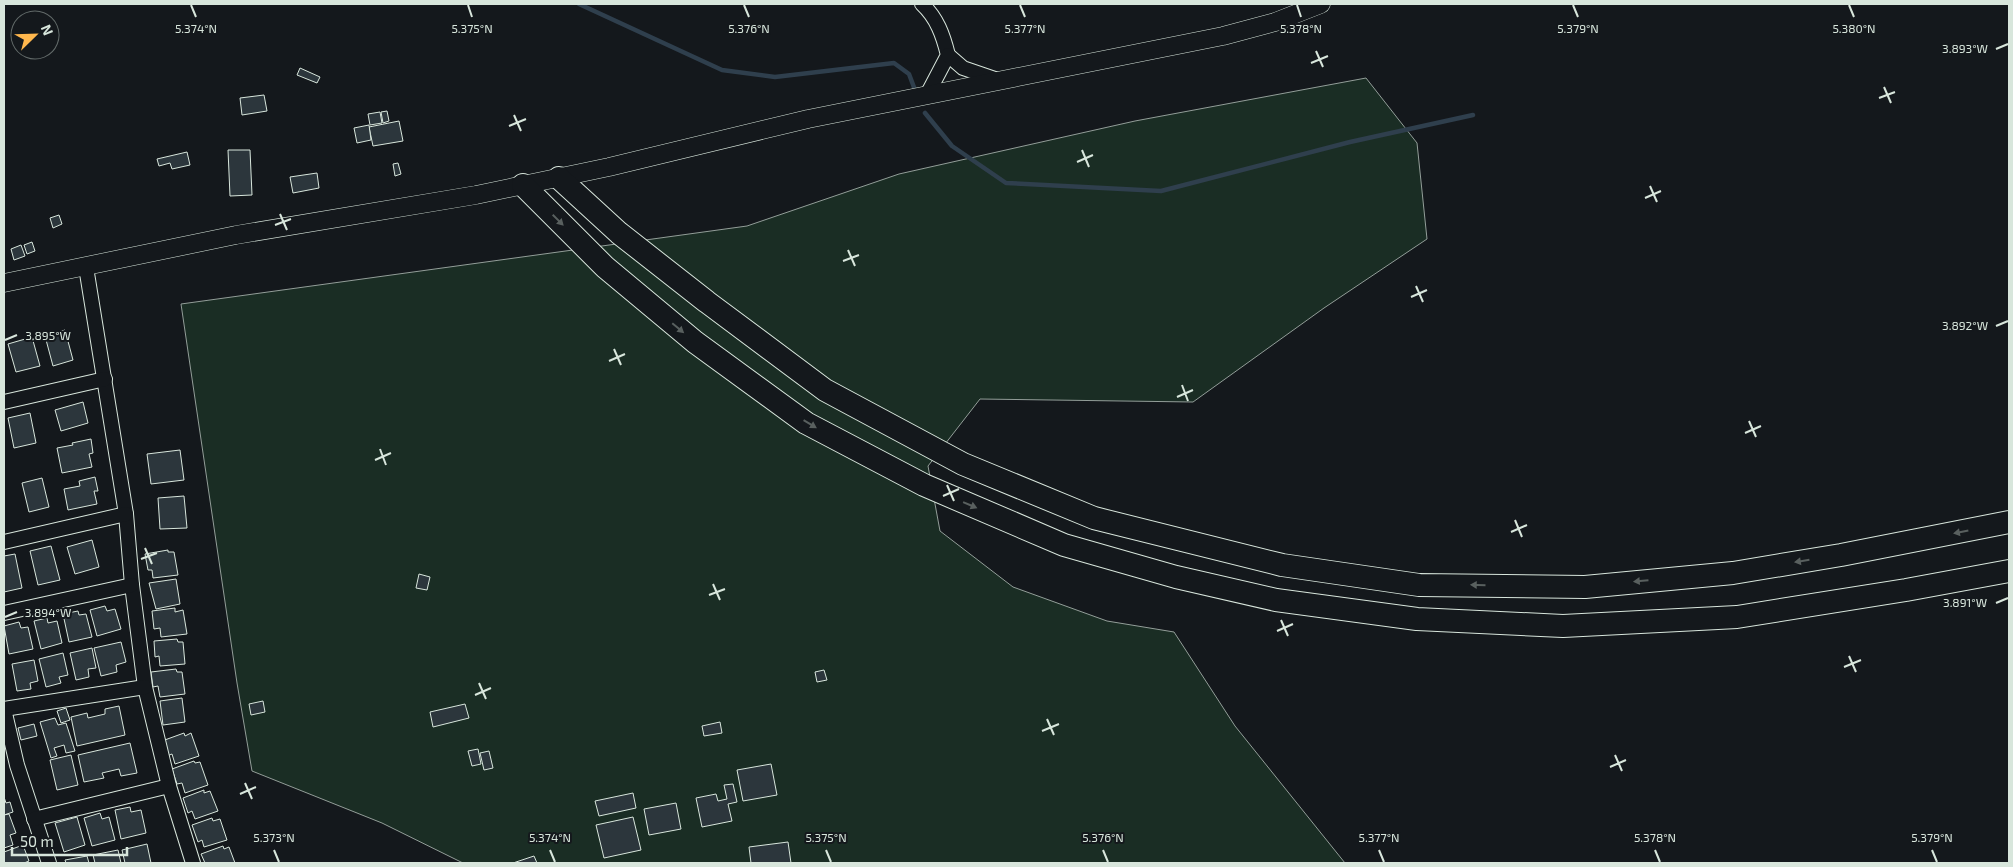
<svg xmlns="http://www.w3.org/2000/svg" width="2013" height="867" font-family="'Exo 2',sans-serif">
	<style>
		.green { fill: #1a2d24; stroke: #939e99 }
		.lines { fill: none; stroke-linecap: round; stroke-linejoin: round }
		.stream { stroke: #2f3f4d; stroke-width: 4.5 }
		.building { fill: #2c363c; stroke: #d8e6dc }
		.minor-casing { stroke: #d8e6dc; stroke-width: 16 }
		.tertiary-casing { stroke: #d8e6dc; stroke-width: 19 }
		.trunk-casing { stroke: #d8e6dc; stroke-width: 24 }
		.minor { stroke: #14181c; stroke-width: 14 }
		.tertiary { stroke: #14181c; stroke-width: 18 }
		.trunk { stroke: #14181c; stroke-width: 22 }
		.oneway { fill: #59605f }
		.ticks { fill: none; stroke: #d8e6dc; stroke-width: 2 }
		.ticks-label { font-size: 12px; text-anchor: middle; fill: #d8e6dc; stroke: #14181c; stroke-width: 4; stroke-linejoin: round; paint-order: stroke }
	</style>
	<rect width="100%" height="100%" fill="#14181c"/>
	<path class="green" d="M1366 78 1417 143 1427 239 1324 308 1193 402 980 399 928 466 940 531 1013 587 1107 621 1174 632 1235 726 1345 863H463L382 823 252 771 237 683 181 304 747 226 899 174 1135 121Z"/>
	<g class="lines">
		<g class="stream">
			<path d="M579 4 722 70 775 77 894 63 909 74 915 90"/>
			<path d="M925 113 952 146 1006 183 1161 191 1350 142 1473 115"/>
		</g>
	</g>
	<g class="building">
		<path d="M300 68 320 77 317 83 297 75Z"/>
		<path d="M264 95 267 111 242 115 240 98Z"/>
		<path d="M387 111 389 121 383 123 381 112Z"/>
		<path d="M380 112 382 123 370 125 368 114Z"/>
		<path d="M399 121 403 141 373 146 369 127Z"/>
		<path d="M369 125 371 140 357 143 354 128Z"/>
		<path d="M228 150H250L252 195 230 196Z"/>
		<path d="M187 152 190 165 172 169 170 163 159 166 157 159Z"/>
		<path d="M398 163 401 174 395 176 393 164Z"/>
		<path d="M317 173 319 188 293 193 290 177Z"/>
		<path d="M59 215 62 224 53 228 50 218Z"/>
		<path d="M32 242 35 251 27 254 24 245Z"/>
		<path d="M21 245 25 256 14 260 11 249Z"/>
		<path d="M65 330 73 360 53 366 45 336Z"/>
		<path d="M32 337 40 366 16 372 8 344Z"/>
		<path d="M83 402 88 423 61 431 55 410Z"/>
		<path d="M30 413 36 443 14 448 8 418Z"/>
		<path d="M91 439 93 453 89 454 92 467 62 473 57 448 73 445 72 443Z"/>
		<path d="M180 450 184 480 151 484 147 454Z"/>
		<path d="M95 477 98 491H94L97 504 68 510 64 489 80 486 79 481Z"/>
		<path d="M42 478 49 507 29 512 22 483Z"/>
		<path d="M184 496 187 528 160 529 158 498Z"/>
		<path d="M92 540 99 567 75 574 67 547Z"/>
		<path d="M51 546 60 580 38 585 30 551Z"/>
		<path d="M168 550V552H174L178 575 153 578 152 570H148L145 554Z"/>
		<path d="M15 554 22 588 4 592V556Z"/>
		<path d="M419 574 430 577 427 590 416 588Z"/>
		<path d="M176 579 180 604 156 609 149 583Z"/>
		<path d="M105 606 107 611 115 609 121 629 97 636 90 610Z"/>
		<path d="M175 608V612L183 610 187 634 161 637 160 628 154 629 152 611Z"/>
		<path d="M78 611 79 615 86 614 92 637 69 642 63 614Z"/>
		<path d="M47 618 48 623 57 621 62 643 41 649 34 621Z"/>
		<path d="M19 622 21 628 28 627 33 649 9 654 4 626Z"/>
		<path d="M177 639 178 642H183L185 664 160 666 159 656 155 657 154 641Z"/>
		<path d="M121 642 126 662 116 665 117 672 101 676 94 648Z"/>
		<path d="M92 648 96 668 88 669 89 677 76 680 70 653Z"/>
		<path d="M63 653 68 675 59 677 61 683 46 687 39 659Z"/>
		<path d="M34 660 38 681 30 683 31 689 17 691 12 664Z"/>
		<path d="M176 669 177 672H182L185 694 160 697 158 686 153 687 151 672Z"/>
		<path d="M824 670 827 680 817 682 815 672Z"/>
		<path d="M182 698 185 722 163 725 160 701Z"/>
		<path d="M263 701 265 712 251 715 249 704Z"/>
		<path d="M465 704 469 718 433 727 430 712Z"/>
		<path d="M119 706 125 735 77 746 71 717 87 713 88 718 105 714V709Z"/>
		<path d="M66 708 70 720 61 723 57 711Z"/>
		<path d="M55 718 58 725 66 723 75 751 66 753 64 745 54 748 57 756 51 758 40 722Z"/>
		<path d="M720 722 722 733 704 736 702 726Z"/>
		<path d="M34 724 37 736 21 740 18 728Z"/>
		<path d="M184 733 185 736 191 733 199 756 175 764 172 754 167 756 162 741Z"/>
		<path d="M130 743 137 773 121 776 119 769 102 773 104 778 84 782 78 755Z"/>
		<path d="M478 749 481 764 472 766 468 751Z"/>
		<path d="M489 751 493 768 484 770 480 753Z"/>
		<path d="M71 755 78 785 57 790 50 760Z"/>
		<path d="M194 761 195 763 200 762 208 785 185 793 182 783 177 784 172 769Z"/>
		<path d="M771 764 777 795 743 801 737 770Z"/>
		<path d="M733 784 737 802 728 804 732 821 702 827 696 798 716 794 718 801 727 799 724 785Z"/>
		<path d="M204 790V793L210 791 218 811 195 819 192 811 188 813 183 798Z"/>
		<path d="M633 793 636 808 599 816 595 801Z"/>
		<path d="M4 797 6 803 10 802 13 812 4 815Z"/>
		<path d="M676 803 681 829 649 835 644 809Z"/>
		<path d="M130 807 131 812 141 810 146 833 121 839 115 810Z"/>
		<path d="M100 813 102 819 109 817 115 840 92 846 84 818Z"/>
		<path d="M9 814 16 833 10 835 13 845 4 848V815Z"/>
		<path d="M77 817 85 845 64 852 55 823Z"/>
		<path d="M633 817 641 850 604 858 596 825Z"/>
		<path d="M212 818 213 821 220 819 227 840 204 847 202 840 198 842 192 825Z"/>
		<path d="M788 842 791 863H751L749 847Z"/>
		<path d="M147 844 151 863H125L122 850Z"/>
		<path d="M23 845 29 861 24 863H4V852Z"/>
		<path d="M223 846 224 849 229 847 235 863H205L201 854Z"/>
		<path d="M118 850 121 863H95L93 855Z"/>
		<path d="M87 856 89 863H66L65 860Z"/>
		<path d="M534 856 537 863H513Z"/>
	</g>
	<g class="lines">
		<g class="minor-casing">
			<g id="minor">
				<path d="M922 4C937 18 943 35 948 55L927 95"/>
				<path d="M948 55 963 68 998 80"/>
				<path d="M86 267 126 514 132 585 145 687 169 786 193 863"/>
				<path d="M4 402 105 379"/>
				<path d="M4 542 126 514"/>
				<path d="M4 613 132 585"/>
				<path d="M4 709 17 765 49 863"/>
				<path d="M4 709 145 687"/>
				<path d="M34 819 169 786"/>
			</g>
		</g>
		<g class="tertiary-casing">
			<path id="tertiary" d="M4 283 236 235 476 195 609 167 808 119 1223 36 1275 22 1321 4"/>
		</g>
		<g class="trunk-casing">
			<g id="trunk">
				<path d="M559 178 619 233 707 302 825 390 963 464 1094 518 1282 565 1419 585 1585 587 1733 573 1841 555 2009 522"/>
				<path d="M523 185 605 267 695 342 806 423 924 485 1064 545 1176 577 1276 600 1417 619 1563 626 1737 617 1906 590 2009 571"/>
			</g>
		</g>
		<use href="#minor" class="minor"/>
		<use href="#tertiary" class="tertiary"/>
		<use href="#trunk" class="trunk"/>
	</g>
	<defs><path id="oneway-solid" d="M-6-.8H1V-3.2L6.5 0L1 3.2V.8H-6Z" transform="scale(1.25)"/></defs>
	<g class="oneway">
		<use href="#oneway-solid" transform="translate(558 220) rotate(45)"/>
		<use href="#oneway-solid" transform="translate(678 328) rotate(40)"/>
		<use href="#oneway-solid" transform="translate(810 424) rotate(31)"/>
		<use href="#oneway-solid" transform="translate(970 505) rotate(23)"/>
		<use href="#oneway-solid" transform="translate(1961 532) rotate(169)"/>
		<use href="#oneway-solid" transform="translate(1802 561) rotate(171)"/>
		<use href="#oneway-solid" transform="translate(1641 581) rotate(175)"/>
		<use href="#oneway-solid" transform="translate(1478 585) rotate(-179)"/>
	</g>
	<path class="ticks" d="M191 5 196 17M468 5 472 17M744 5 749 17M1020 5 1025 17M1297 5 1301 17M1573 5 1578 17M1849 5 1854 17M1996 49 2008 44M1316 51 1323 67M1311 63 1328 56M1884 87 1891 103M1879 98 1895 92M514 115 521 131M509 126 526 119M1082 150 1089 167M1077 162 1093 155M1650 186 1657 202M1645 198 1661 191M280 214 287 230M275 225 291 219M848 250 855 266M843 261 859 255M1416 286 1423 302M1411 297 1427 290M1996 326 2008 321M5 340 17 335M614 349 621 365M609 361 625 354M1182 385 1188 401M1177 397 1193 390M1749 421 1756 437M1745 433 1761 426M380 449 386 465M375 460 391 453M947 485 954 501M943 496 959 489M1515 520 1522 537M1511 532 1527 525M145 548 152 564M141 559 157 553M713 584 720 600M709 595 725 589M1996 603 2008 598M5 617 17 612M1281 620 1288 636M1277 631 1293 624M1849 656 1856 672M1844 667 1861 660M479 683 486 699M475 695 491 688M1047 719 1054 735M1042 731 1059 724M1615 755 1622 771M1610 767 1626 760M245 783 252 799M240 794 256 787M274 850 279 862M550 850 555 862M826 850 831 862M1103 850 1108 862M1379 850 1384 862M1655 850 1660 862M1932 850 1937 862"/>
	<g class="ticks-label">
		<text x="196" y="33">5.374°N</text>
		<text x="472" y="33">5.375°N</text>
		<text x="749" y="33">5.376°N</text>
		<text x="1025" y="33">5.377°N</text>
		<text x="1301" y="33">5.378°N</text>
		<text x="1578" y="33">5.379°N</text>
		<text x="1854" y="33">5.380°N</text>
		<text x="1965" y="53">3.893°W</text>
		<text x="1965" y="330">3.892°W</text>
		<text x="48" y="340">3.895°W</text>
		<text x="1965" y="607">3.891°W</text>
		<text x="48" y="617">3.894°W</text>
		<text x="274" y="842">5.373°N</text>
		<text x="550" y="842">5.374°N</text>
		<text x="826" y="842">5.375°N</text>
		<text x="1103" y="842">5.376°N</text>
		<text x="1379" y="842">5.377°N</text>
		<text x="1655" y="842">5.378°N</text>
		<text x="1932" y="842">5.379°N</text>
	</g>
	<rect width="2013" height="867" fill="none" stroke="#d8e6dc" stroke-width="10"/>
	<g transform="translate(35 35) rotate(67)"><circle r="24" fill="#14181c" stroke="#626a69"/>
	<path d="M0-4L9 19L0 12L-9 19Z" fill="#ffb74d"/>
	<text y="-8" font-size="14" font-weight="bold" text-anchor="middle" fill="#d8e6dc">N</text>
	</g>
	<path d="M12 847v8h115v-8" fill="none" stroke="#d8e6dc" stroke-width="2.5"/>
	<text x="20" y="847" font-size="15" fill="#d8e6dc" stroke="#14181c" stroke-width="4" paint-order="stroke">50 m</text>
</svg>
